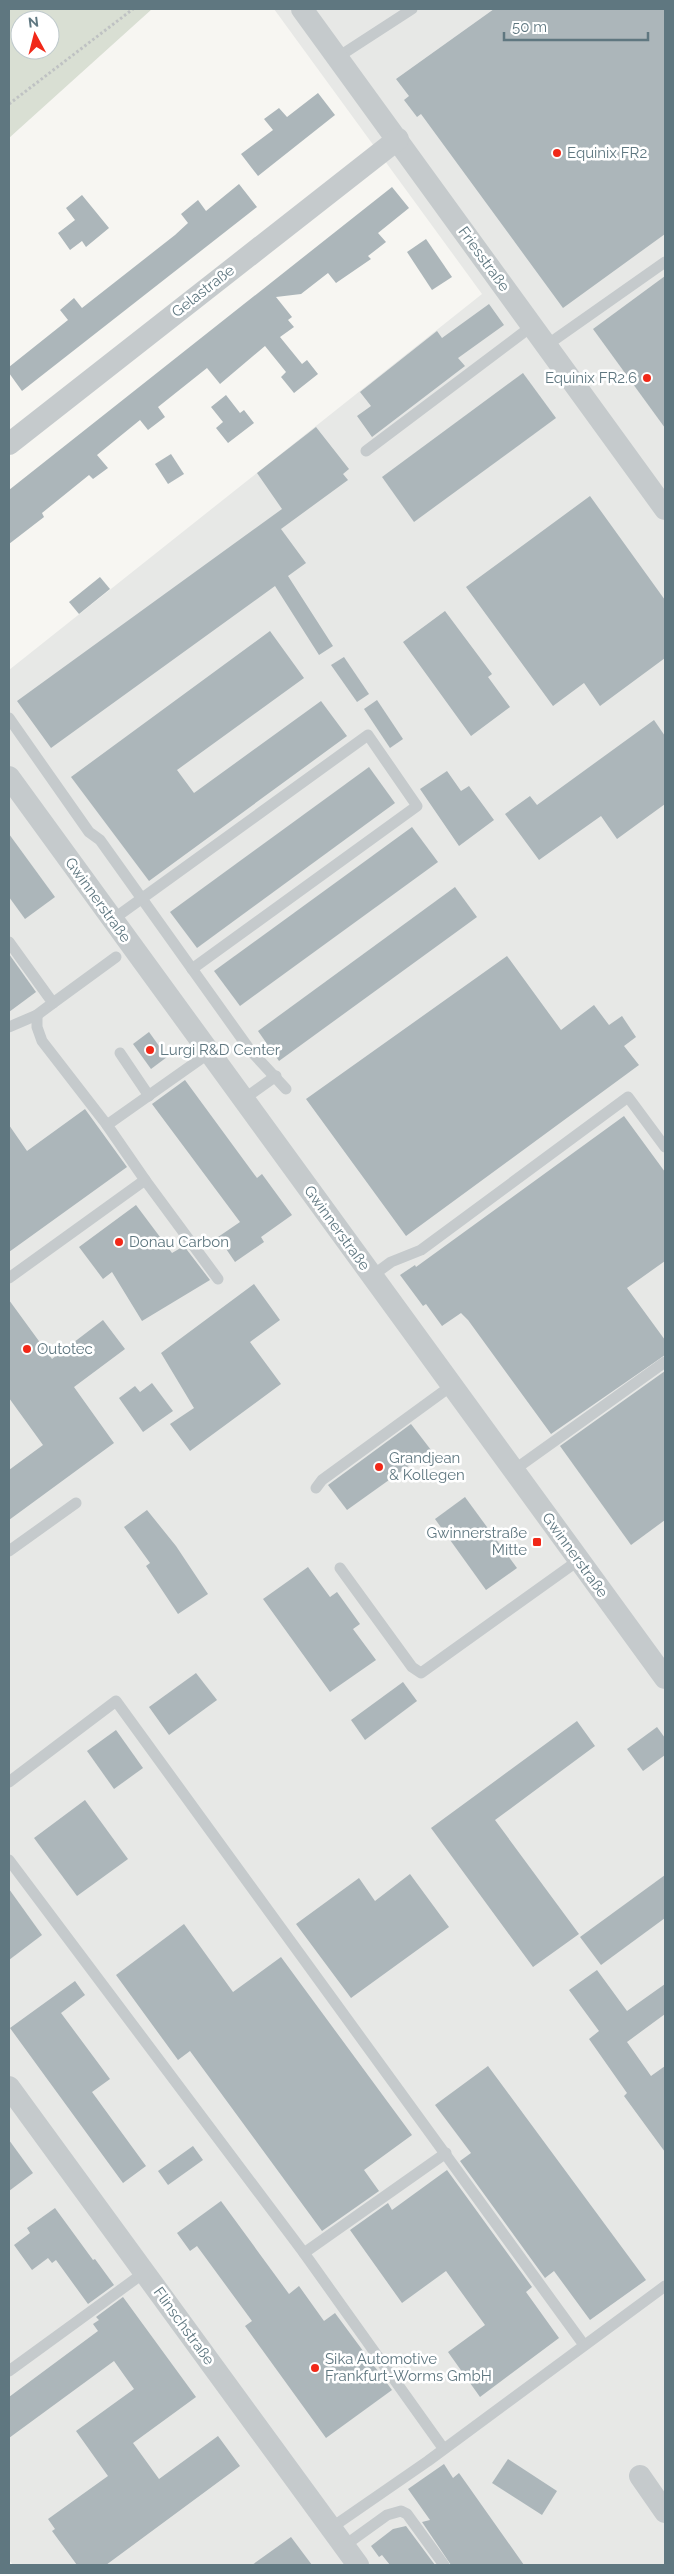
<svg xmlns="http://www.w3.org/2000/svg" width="674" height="2574" font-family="Raleway,sans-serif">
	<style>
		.built { fill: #e7e8e6 }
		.green { fill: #d9dfd3; fill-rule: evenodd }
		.building { fill: #acb6ba }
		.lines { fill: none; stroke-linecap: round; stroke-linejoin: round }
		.path { stroke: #bfc2c3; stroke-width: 3; stroke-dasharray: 2.5 2.5; stroke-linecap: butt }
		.service { stroke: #c5cacc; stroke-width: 11 }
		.minor { stroke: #c5cacc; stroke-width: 22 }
		.poi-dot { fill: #f12818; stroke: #fff; stroke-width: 2 }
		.labels { text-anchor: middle; stroke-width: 5; stroke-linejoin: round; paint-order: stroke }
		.poi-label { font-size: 15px; fill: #5f7780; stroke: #fff; text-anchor: start }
		.street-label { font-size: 15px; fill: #5f7780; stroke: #fff }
	</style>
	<rect width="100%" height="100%" fill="#f7f6f2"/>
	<path class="built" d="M274 9H665V2565H13L9 2560V670L482 294Z"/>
	<path class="green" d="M9 9H152L9 138ZM20 20H50V50H20Z"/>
	<g class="building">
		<path d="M494 9H665V234L563 308 421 114 417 117 404 100 409 96 396 79Z"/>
		<path d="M318 93 335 115 258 176 241 154 273 130 264 119 279 108 287 117Z"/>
		<path d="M239 184 257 207 22 391 9 373V367L68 320 60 310 74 298 82 308 175 235 188 223 181 214 198 200 206 211Z"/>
		<path d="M392 187 409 208 378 233 386 242 368 256 371 259 336 283 328 273 301 294 276 297 292 317 288 320 294 327 280 337 302 364 307 360 318 374 294 393 281 377 286 372 265 346 220 384 207 368 158 407 165 417 148 430 140 420 97 455 108 468 93 479 89 475 42 513 44 517 9 544V490Z"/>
		<path d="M82 195 109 228 86 247 82 241 70 250 58 233 75 220 66 208Z"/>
		<path d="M426 239 452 277 432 290 407 252Z"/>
		<path d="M665 276V428L593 329Z"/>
		<path d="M489 304 504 325 458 358 465 366 372 437 357 416 371 406 360 392 437 331 442 338Z"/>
		<path d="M523 373 556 418 414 522 382 477Z"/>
		<path d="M226 395 240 413 244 410 254 423 228 443 216 428 223 422 211 407Z"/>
		<path d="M316 427 349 469 343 474 348 480 281 529 306 563 288 576 333 646 319 655 275 586 51 748 17 701 282 509 257 473Z"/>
		<path d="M171 454 184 474 168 484 155 464Z"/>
		<path d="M590 496 665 600V658L600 706 584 683 553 706 466 587Z"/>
		<path d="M100 577 110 589 79 614 69 602Z"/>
		<path d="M445 611 492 674 488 677 510 707 471 736 403 642Z"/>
		<path d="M270 631 304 678 177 770 194 793 321 701 347 736 149 881 71 777Z"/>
		<path d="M344 657 369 694 357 702 331 665Z"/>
		<path d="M377 700 403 739 390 748 364 709Z"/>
		<path d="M654 720 665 736V804L617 839 601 816 539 860 505 814 530 796 537 805Z"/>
		<path d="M369 767 395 803 197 948 170 912Z"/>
		<path d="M447 771 461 791 469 786 494 820 459 846 420 789Z"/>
		<path d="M412 827 438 862 240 1006 214 971Z"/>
		<path d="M9 834 55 897 25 919 9 897Z"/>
		<path d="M455 887 477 917 279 1061 258 1031Z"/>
		<path d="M9 954 36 992 9 1012Z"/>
		<path d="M507 956 561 1030 594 1005 609 1025 622 1016 636 1037 624 1046 639 1065 406 1236 306 1099Z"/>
		<path d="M149 1032 167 1057 151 1069 133 1044Z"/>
		<path d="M185 1080 257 1178 262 1174 292 1215 261 1237 264 1242 235 1262 218 1237 240 1222 152 1104Z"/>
		<path d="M85 1109 127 1167 9 1252V1125L27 1151Z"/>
		<path d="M624 1116 665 1172V1261L627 1288 665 1340V1355L551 1434 468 1320 461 1313 442 1326 426 1304 423 1306 400 1275 415 1265 416 1267Z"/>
		<path d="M136 1205 172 1253 184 1246 210 1280 142 1321 112 1272 103 1279 79 1247Z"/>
		<path d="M254 1284 280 1320 250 1342 281 1384 190 1451 170 1424 194 1408 161 1353Z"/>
		<path d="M9 1300 52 1359 103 1320 125 1349 74 1387 114 1443 9 1520V1470L43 1445 9 1398Z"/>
		<path d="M665 1371V1520L631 1545 560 1446Z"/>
		<path d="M152 1383 173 1411 143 1432 119 1398 135 1386 140 1392Z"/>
		<path d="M411 1424 431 1450 347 1510 328 1485Z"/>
		<path d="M465 1497 517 1568 486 1590 435 1519Z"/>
		<path d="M147 1510 176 1546 208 1594 178 1614 146 1566 150 1563 124 1527Z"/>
		<path d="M308 1567 330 1597 337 1592 360 1624 353 1629 376 1660 330 1692 263 1599Z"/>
		<path d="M196 1673 217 1700 169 1735 149 1707Z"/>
		<path d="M403 1682 417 1701 365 1740 351 1720Z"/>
		<path d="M577 1721 595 1746 495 1820 579 1934 533 1967 431 1828Z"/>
		<path d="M657 1727 665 1738V1755L643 1771 627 1749Z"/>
		<path d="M116 1730 143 1768 114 1789 87 1751Z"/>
		<path d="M85 1800 128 1859 77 1896 34 1838Z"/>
		<path d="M410 1874 449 1927 351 1998 296 1924 359 1878 375 1901Z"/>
		<path d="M665 1875V1918L601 1965 580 1937Z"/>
		<path d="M9 1889 42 1935 9 1960Z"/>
		<path d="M184 1924 233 1992 281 1957 412 2135 364 2170 379 2191 322 2231 190 2051 178 2060 116 1975Z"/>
		<path d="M597 1970 627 2011 665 1984V2014L627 2042 651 2076 665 2066V2152L624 2096 627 2093 589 2039 599 2031 569 1990Z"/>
		<path d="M75 1981 85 1995 61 2013 110 2079 92 2092 146 2166 123 2183 10 2028Z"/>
		<path d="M488 2066 646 2280 590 2320 554 2271 545 2278 460 2161 471 2153 435 2105Z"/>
		<path d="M9 2140 33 2173 9 2191Z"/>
		<path d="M193 2146 203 2160 168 2185 158 2171Z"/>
		<path d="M447 2170 532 2287 526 2292 559 2338 480 2397 448 2352 485 2325 446 2271 402 2303 350 2230 388 2203 392 2210Z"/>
		<path d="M221 2201 289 2294 299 2286 324 2321 335 2313 392 2390 326 2438 245 2326 252 2321 197 2246 190 2251 177 2233Z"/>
		<path d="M55 2208 93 2260 95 2259 114 2285 88 2304 56 2260 52 2263 48 2258 32 2270 14 2245 30 2233 27 2228Z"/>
		<path d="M123 2297 196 2397 133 2443 159 2479 218 2436 240 2466 106 2565H77L52 2531 55 2529 48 2519 108 2476 76 2431 134 2389 114 2361 9 2438V2397L98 2331 93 2324 99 2320 96 2317Z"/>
		<path d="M508 2459 557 2491 542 2515 492 2483Z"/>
		<path d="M444 2464 453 2478 459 2473 524 2565H451L422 2522 430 2520 408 2489Z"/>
		<path d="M406 2526 435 2565H390L382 2555 379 2557 371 2546 393 2529Z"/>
		<path d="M291 2537 312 2565H252Z"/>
	</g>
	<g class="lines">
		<path class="path" d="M9 104 133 9"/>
		<g class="service">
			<path d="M338 57 412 9"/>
			<path d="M547 345 665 262"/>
			<path d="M366 451 532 326"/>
			<path d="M9 718 89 832 100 840 250 1050 286 1089"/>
			<path d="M112 920 368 735 417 806 192 969"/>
			<path d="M9 942 53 1003 37 1015 9 1027"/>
			<path d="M53 1003 116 957"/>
			<path d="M37 1015V1027L42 1041 107 1125"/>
			<path d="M120 1053 149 1096"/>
			<path d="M244 1099 276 1076"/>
			<path d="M145 1180 218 1279"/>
			<path d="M372 1276 391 1262 421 1250 628 1097 665 1147"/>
			<path d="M9 1278 145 1180 107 1125 209 1053"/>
			<path d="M514 1470 665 1362"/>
			<path d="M316 1488 322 1480 451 1386"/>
			<path d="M9 1551 76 1503"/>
			<path d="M340 1568 412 1667 421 1673 579 1560"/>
			<path d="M9 1782 116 1701 584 2345"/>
			<path d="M9 1860 304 2253 446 2153"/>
			<path d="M304 2253 443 2448"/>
			<path d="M9 2371 145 2272"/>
			<path d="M331 2528 428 2461 665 2286"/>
			<path d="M344 2546 387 2515 401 2511 407 2514 444 2565"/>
		</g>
		<g class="minor">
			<path d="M302 9 665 509"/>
			<path d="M9 444 398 139"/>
			<path d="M9 777 665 1678"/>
			<path d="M9 2087 358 2565"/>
			<path d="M640 2476 665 2512"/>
		</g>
	</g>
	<g class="poi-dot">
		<circle cx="557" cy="153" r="5"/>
		<circle cx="647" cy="378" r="5"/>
		<circle cx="150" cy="1050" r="5"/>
		<circle cx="119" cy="1242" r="5"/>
		<circle cx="27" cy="1349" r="5"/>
		<circle cx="379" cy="1467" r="5"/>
		<rect x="532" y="1537" width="10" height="10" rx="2.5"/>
		<circle cx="315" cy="2368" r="5"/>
	</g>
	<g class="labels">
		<g class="poi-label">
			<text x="567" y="158">Equinix FR2</text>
			<text x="637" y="383" text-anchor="end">Equinix FR2.6</text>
			<text x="160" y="1055">Lurgi R&amp;D Center</text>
			<text x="129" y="1247">Donau Carbon</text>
			<text x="37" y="1354">Outotec</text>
			<text x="389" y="1463">Grandjean<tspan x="389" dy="17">&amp; Kollegen</tspan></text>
			<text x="527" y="1538" text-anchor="end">Gwinnerstraße<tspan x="527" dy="17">Mitte</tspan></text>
			<text x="325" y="2364">Sika Automotive<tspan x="325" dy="17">Frankfurt-Worms GmbH</tspan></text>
		</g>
		<g class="street-label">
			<text transform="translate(484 259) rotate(54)" y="5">Friesstraße</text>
			<text transform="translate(203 291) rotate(-38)" y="5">Gelastraße</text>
			<text transform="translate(98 900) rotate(54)" y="5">Gwinnerstraße</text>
			<text transform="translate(337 1228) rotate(54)" y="5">Gwinnerstraße</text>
			<text transform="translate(575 1555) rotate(54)" y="5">Gwinnerstraße</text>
			<text transform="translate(184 2326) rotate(54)" y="5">Flinschstraße</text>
		</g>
	</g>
	<rect width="674" height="2574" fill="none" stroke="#5f7780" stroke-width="20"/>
	<g transform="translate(35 35) rotate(353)"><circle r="24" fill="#ffffff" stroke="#bfc9cc"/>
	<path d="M0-4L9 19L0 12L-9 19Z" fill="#f12818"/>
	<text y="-8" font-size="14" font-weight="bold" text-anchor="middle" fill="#5f7780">N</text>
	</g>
	<path d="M504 32v8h144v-8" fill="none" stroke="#5f7780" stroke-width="2.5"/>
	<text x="512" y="32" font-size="15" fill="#5f7780" stroke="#ffffff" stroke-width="4" paint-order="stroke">50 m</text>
</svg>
